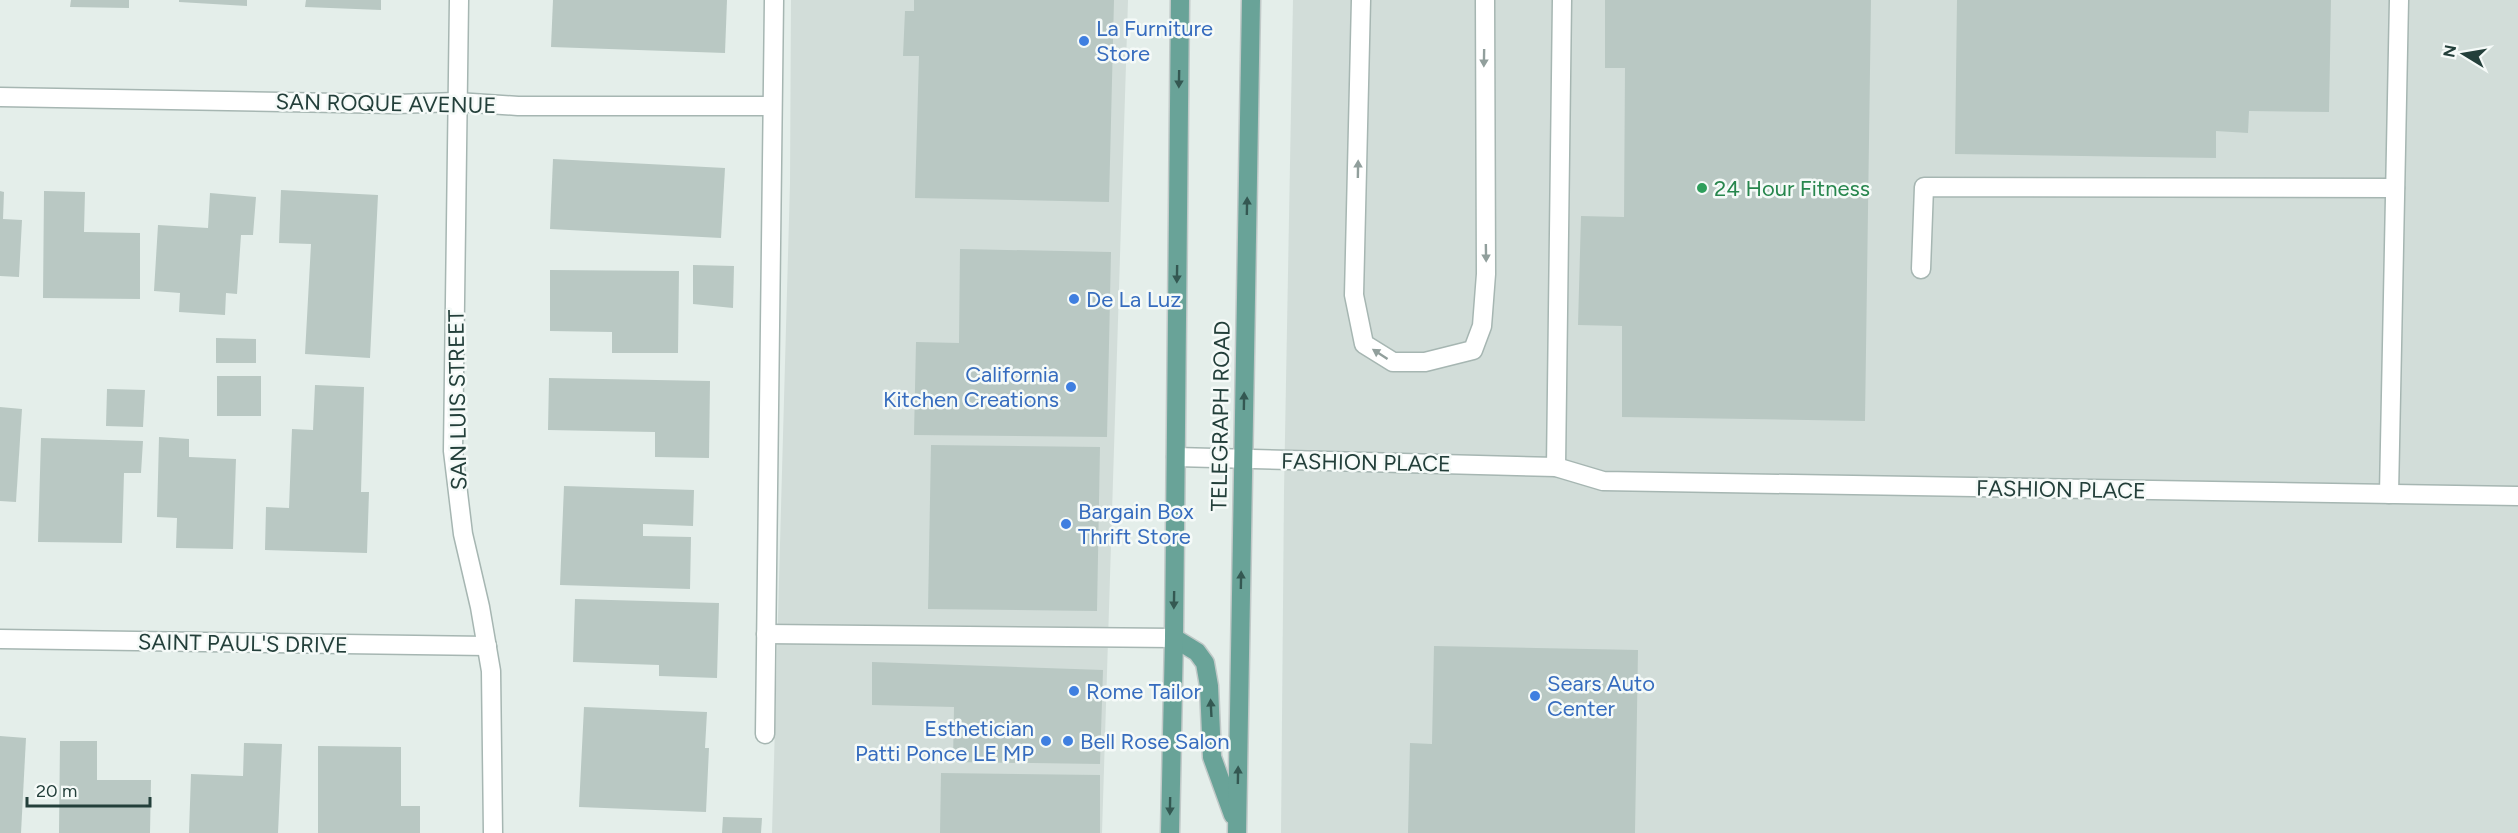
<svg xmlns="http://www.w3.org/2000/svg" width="2518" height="833" font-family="Figtree,sans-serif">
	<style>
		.built { fill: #d2ddd9 }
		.building { fill: #b9c8c3 }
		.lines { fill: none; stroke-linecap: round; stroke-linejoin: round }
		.minor-casing { stroke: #a6b6b2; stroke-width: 21 }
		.major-casing { stroke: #c1c9c8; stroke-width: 21 }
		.minor { stroke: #fff; stroke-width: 18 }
		.major { stroke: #69a398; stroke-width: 18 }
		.oneway { fill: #919f9c }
		.oneway2 { fill: #345852 }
		.shop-dot { fill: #3f7fe0; stroke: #f5faf8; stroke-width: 2 }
		.leisure-dot { fill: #2e9e5b; stroke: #f5faf8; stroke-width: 2 }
		.labels { text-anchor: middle; stroke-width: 5; stroke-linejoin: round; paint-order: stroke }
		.shop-label { font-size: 22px; fill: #366cbe; stroke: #f5faf8; text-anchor: start }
		.street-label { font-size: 22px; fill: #233f3a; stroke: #f5faf8 }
		.leisure-label { font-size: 22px; fill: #27864d; stroke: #f5faf8; text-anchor: start }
	</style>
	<rect width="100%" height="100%" fill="#e4eeea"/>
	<g class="built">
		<path d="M791 0H1128L1102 833H772L790 183Z"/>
		<path d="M1293 0H2518V833H1281L1284 491Z"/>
	</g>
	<g class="building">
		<path d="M71 0H129V8L70 7Z"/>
		<path d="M179 0H247V6L179 2Z"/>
		<path d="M306 0H381V10L305 7Z"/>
		<path d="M553 0H727L725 53 551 47Z"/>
		<path d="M914 0H1114L1109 202 915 198 919 56H903L905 11H914Z"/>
		<path d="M1605 0H1871L1865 421 1622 417V326L1578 325 1581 216 1624 217 1625 68H1605Z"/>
		<path d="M1957 0H2331L2329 112 2249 111 2248 133 2216 131V158L1955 154Z"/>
		<path d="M553 159 725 168 721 238 550 229Z"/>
		<path d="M281 190 378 195 370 358 305 354 311 244 279 243Z"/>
		<path d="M0 191 4 192 3 219 22 220 19 277 0 276Z"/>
		<path d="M44 191 85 192 84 232 140 233V299L43 298Z"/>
		<path d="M210 193 256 197 253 235H241L237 294 226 293 225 315 179 312 180 293 154 291 158 225 208 228Z"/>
		<path d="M960 249 1111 252 1107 437 914 435 916 342 959 343Z"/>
		<path d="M693 265 734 266 733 308 693 304Z"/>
		<path d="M550 270 679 271 678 353H612V332L550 331Z"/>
		<path d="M216 338 256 339V363H216Z"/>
		<rect x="217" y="376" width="44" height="40"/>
		<path d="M549 378 710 381 709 458 655 457V432L548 430Z"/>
		<path d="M315 385 364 387 361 492H369L367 553 265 550 266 507 289 508 292 429 313 430Z"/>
		<path d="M107 389 145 390 143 427 106 426Z"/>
		<path d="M0 407 22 409 16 502 0 501Z"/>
		<path d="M159 437 189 439V457L236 459 233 549 176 548 177 518 157 517Z"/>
		<path d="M41 438 143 441 141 473H124L122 543 38 542Z"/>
		<path d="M931 445 1100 447 1097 611 928 609Z"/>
		<path d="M564 486 694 490 693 526 643 524V536L691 537 690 589 560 585Z"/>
		<path d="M575 599 719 603 717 678 659 676V665L573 662Z"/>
		<path d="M1434 646 1638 650 1635 833H1408L1410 743 1432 744Z"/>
		<path d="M872 662 1103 670 1100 764 953 762 954 707 872 705Z"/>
		<path d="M584 707 707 712 705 748H709L706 812 579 807Z"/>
		<path d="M0 736 26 738 21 833H0Z"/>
		<path d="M60 741H97V780H151L150 833H59Z"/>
		<path d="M244 743 282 744 278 833H189L191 774 243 776Z"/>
		<path d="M318 746 401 747V806H420V833H318Z"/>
		<path d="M941 773 1100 775V833H940Z"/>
		<path d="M723 817 762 818 761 833H722Z"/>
	</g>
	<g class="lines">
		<g class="minor-casing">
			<g id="minor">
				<path d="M459 0 453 451 463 534 480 607 491 671 493 833"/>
				<path d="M1361 0 1354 295 1364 344 1393 362H1425L1473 350 1482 326 1486 274 1485 0"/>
				<path d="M0 97 396 104 457 102 518 106H772"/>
				<path d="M1921 269 1924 187 2395 188"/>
				<path d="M1176 457 1556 467 1603 481 2518 496"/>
				<path d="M1556 467 1562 0"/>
				<path d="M2389 494 2399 0"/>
				<path d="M766 634 1174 638"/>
				<path d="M0 639 487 646"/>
				<path d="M765 734 774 0"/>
			</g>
		</g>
		<g class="major-casing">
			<g id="major">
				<path d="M1174 638 1197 652 1205 663 1209 686 1212 757 1233 815"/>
				<path d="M1170 833 1174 638 1180 0"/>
				<path d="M1237 833 1251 0"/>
			</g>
		</g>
		<use href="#minor" class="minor"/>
		<use href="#major" class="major"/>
	</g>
	<defs><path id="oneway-solid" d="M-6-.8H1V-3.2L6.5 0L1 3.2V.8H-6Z" transform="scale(1.5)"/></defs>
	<g class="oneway">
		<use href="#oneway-solid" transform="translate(1484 58) rotate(91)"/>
		<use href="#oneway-solid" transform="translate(1358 169) rotate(-89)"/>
		<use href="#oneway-solid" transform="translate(1486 253) rotate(89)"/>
		<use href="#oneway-solid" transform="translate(1380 354) rotate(-147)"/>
	</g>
	<g class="oneway2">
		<use href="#oneway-solid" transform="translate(1179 79) rotate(91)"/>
		<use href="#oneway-solid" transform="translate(1247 206) rotate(-89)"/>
		<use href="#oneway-solid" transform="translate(1177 274) rotate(91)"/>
		<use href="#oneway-solid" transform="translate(1244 401) rotate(-89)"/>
		<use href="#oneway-solid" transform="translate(1241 580) rotate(-89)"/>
		<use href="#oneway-solid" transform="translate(1174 600) rotate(91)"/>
		<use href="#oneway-solid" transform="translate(1211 708) rotate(-93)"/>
		<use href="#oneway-solid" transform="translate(1238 775) rotate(-89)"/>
		<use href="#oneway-solid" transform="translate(1170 806) rotate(91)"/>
	</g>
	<g class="shop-dot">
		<circle cx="1084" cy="41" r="6"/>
		<circle cx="1074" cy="299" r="6"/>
		<circle cx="1071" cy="387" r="6"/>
		<circle cx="1066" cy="524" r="6"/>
		<circle cx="1074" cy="691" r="6"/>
		<circle cx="1535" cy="696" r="6"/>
		<circle cx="1046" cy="741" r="6"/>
		<circle cx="1068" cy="741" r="6"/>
	</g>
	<circle class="leisure-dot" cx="1702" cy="188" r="6"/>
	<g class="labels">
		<g class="shop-label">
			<text x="1096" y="36">La Furniture<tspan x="1096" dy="25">Store</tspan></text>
			<text x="1086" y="307">De La Luz</text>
			<text x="1059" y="382" text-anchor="end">California<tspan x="1059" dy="25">Kitchen Creations</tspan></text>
			<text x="1078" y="519">Bargain Box<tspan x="1078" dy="25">Thrift Store</tspan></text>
			<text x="1547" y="691">Sears Auto<tspan x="1547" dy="25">Center</tspan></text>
			<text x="1086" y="699">Rome Tailor</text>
			<text x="1034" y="736" text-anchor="end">Esthetician<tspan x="1034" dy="25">Patti Ponce LE MP</tspan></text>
			<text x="1080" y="749">Bell Rose Salon</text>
		</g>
		<g class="street-label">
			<text transform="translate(386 103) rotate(1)" y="8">SAN ROQUE AVENUE</text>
			<text transform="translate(457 400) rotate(-91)" y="8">SAN LUIS STREET</text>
			<text transform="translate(1220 416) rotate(-89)" y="8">TELEGRAPH ROAD</text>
			<text transform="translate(1366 462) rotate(1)" y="8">FASHION PLACE</text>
			<text transform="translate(2061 489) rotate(1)" y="8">FASHION PLACE</text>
			<text transform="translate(243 643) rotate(1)" y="8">SAINT PAUL'S DRIVE</text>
		</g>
		<g class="leisure-label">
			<text x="1714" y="196">24 Hour Fitness</text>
		</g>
	</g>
	<g transform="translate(2464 54) rotate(281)" stroke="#f5faf8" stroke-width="4.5" paint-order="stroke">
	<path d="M0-4.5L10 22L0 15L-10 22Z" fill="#233f3a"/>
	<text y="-9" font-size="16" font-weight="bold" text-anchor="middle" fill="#233f3a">N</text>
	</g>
	<path d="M27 797v9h123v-9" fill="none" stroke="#233f3a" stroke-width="3"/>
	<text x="36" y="797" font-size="18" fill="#233f3a" stroke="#f5faf8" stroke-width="4.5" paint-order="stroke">20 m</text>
</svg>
